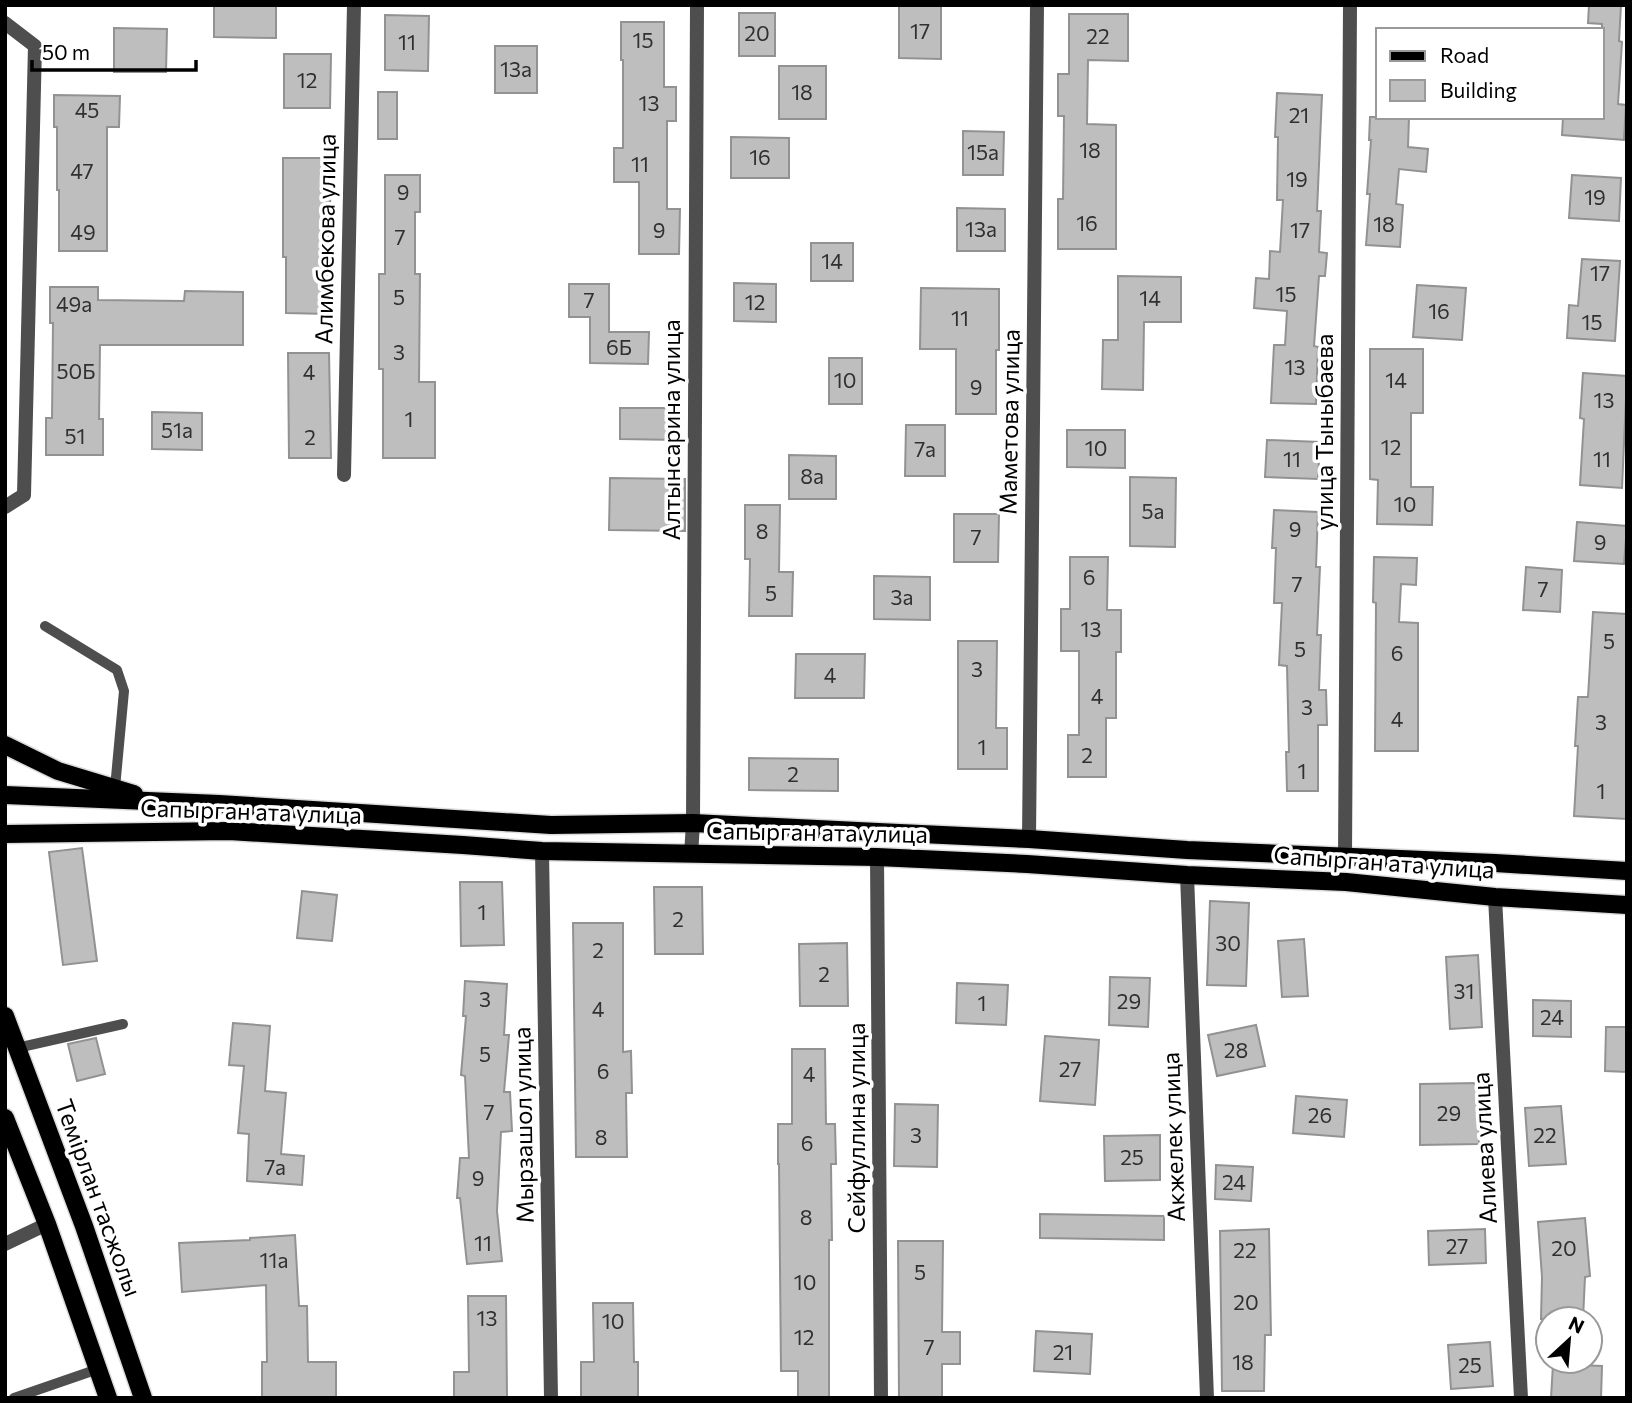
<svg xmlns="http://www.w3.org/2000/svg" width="1632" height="1403" font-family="Commissioner,sans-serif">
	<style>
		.building { fill: #bebebe; stroke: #929292; stroke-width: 2 }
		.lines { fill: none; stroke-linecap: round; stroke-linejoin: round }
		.primary-casing { stroke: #dbdbdb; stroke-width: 21 }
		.service { stroke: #4e4e4e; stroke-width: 10 }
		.minor { stroke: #4e4e4e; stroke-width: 14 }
		.primary { stroke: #000; stroke-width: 18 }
		.labels { text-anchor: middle; stroke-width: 7; stroke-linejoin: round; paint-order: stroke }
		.number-label { font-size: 21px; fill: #303030 }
		.street-label { font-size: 24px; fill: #000; stroke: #fff }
	</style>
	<rect width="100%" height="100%" fill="#fff"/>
	<g class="building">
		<path d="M214 5H276V38L214 37Z"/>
		<path d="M899 5H941V59L899 58Z"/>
		<path d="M1589 5H1621L1619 41 1622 42 1618 104 1626 105 1624 140 1562 135 1563 117H1602V24L1588 23Z"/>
		<rect x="739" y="13" width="36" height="43"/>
		<path d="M1069 14H1128V61L1088 60 1087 124 1116 125V249H1058V199H1063L1064 116H1058V74H1069Z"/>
		<path d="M385 15 429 16 428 71 385 70Z"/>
		<path d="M621 22H664V87H676V121H667V209H680L679 254H639V182H614V148H623V60H621Z"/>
		<path d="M114 28 167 29 166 72H114Z"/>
		<rect x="495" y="46" width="42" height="47"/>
		<path d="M284 54H331L330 108H284Z"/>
		<rect x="779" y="66" width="47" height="53"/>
		<rect x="378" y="92" width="19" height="47"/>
		<path d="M1277 93 1322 95 1317 211H1321L1319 252 1327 253 1325 276H1319L1314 346 1318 347 1316 404 1271 403 1274 345H1285L1287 311 1254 308 1256 278 1269 279 1270 251 1280 252 1283 200H1277L1278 137H1275Z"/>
		<path d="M54 95 120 96 119 127H107V251H59V190H57V127H54Z"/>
		<path d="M1370 117H1409L1408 147 1428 149 1426 172 1399 169 1396 204 1403 205 1400 247 1366 245 1370 194H1367L1371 140H1369Z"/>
		<path d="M963 131 1004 132 1003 175H963Z"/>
		<path d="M731 137 789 138V178H731Z"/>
		<path d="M283 158H331L328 314 286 313V257H283Z"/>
		<path d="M385 175H420V212H415V274H420L419 382H435V458H383V369H379V274H385Z"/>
		<path d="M1572 175 1621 178 1619 221 1569 218Z"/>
		<path d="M957 208 1005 209V251H957Z"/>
		<rect x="811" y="243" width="42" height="38"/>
		<path d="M1582 259 1620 261 1615 341 1567 338 1569 305 1578 306Z"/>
		<path d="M1118 276 1181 277V322H1144L1143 390 1102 389 1103 340H1118Z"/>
		<path d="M734 283 776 284V322L734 321Z"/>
		<path d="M569 284H609V332H649L648 364 590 363V317H569Z"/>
		<path d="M1417 285 1466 288 1462 340 1413 337Z"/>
		<path d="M50 287H98V300L184 301 185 291 243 292V345H100L99 419H103V455H46V418H52L53 323H50Z"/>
		<path d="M921 288 999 289V350H996V414H956V349H920Z"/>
		<path d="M1370 349H1423V413H1411V487H1433L1432 525 1377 524 1378 480 1370 479Z"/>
		<path d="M288 353H329L331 458H289Z"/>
		<rect x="829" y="358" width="33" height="46"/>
		<path d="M1583 373 1627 376 1622 488 1580 485 1584 419 1580 418Z"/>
		<path d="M620 408H679V440L620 439Z"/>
		<path d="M152 412 202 413V450L152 449Z"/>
		<path d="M906 425H945V476H905Z"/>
		<path d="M1067 430H1125V468L1067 467Z"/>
		<path d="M1267 440 1320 442 1318 479 1265 477Z"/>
		<path d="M789 455 836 456V499H789Z"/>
		<path d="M1130 477 1176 478 1175 547 1130 546Z"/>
		<path d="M610 478 685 479V531L609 530Z"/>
		<path d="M745 505H780L779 572H793L792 616H749L750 559H745Z"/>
		<path d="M1274 510 1318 512 1316 567H1320L1317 635H1321L1319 690H1326L1327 725H1318V791H1287L1286 752H1289L1287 666 1279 665 1282 603H1274L1276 548H1272Z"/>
		<path d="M954 514H999L998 562H954Z"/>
		<path d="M1577 522 1627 526 1624 564 1574 561Z"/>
		<path d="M1070 557H1108L1107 610H1121V652H1116V718H1106V777H1068V735H1079V651H1061V609H1070Z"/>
		<path d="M1374 557 1417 558 1416 585 1401 584 1399 622 1418 623V751H1375L1376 603 1373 602Z"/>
		<path d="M1526 567 1562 570 1560 612 1523 610Z"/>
		<path d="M874 576 930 577V620L874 619Z"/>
		<path d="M1593 612 1627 614V819L1574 816 1578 746H1575L1578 697H1588Z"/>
		<path d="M958 641H997L996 728H1007V769H958Z"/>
		<path d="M796 654H865L864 698H795Z"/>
		<path d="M749 758 838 759V791L749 790Z"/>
		<path d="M82 848 97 961 63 965 49 852Z"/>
		<path d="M460 882H502L504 945 461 946Z"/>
		<path d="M654 887H702L703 954H655Z"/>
		<path d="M302 891 337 895 332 941 297 938Z"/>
		<path d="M1210 901 1249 903 1246 986 1207 985Z"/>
		<path d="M573 923H623V1052L631 1051 632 1093H626L627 1157H576Z"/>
		<path d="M1304 939 1308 996 1282 997 1278 941Z"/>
		<path d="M847 943 848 1006H800L799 944Z"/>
		<path d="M1478 955 1482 1027 1450 1029 1446 957Z"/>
		<path d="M1110 977 1150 978 1148 1027 1109 1025Z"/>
		<path d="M465 981 507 984 504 1035H509L504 1092H510L512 1131 501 1132 497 1211 502 1261 467 1264 460 1198H457L460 1158H469L465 1076 461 1075 466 1016H463Z"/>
		<path d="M957 983 1008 985 1006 1025 956 1023Z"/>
		<path d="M1533 1000 1571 1001V1037L1533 1036Z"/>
		<path d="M233 1023 270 1026 265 1091 286 1093 281 1154 304 1156 302 1185 247 1181 249 1134 238 1133 244 1066 229 1065Z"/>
		<path d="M1256 1025 1265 1066 1217 1076 1208 1035Z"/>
		<path d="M1606 1027H1627V1072L1605 1071Z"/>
		<path d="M1045 1036 1099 1040 1095 1105 1040 1101Z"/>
		<path d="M96 1038 105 1074 77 1081 68 1044Z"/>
		<path d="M792 1049H825L826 1124H835L836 1164H831L832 1240H829V1398H798V1371H781L779 1164H778V1124H792Z"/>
		<path d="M1478 1083 1479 1144 1420 1145V1084Z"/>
		<path d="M1296 1096 1347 1100 1344 1137 1293 1133Z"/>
		<path d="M895 1104 938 1105 937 1167 894 1166Z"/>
		<path d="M1561 1106 1566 1164 1529 1166 1525 1108Z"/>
		<path d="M1160 1135V1180L1105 1181 1104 1136Z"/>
		<path d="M1216 1165 1253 1167 1251 1201 1215 1199Z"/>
		<path d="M1040 1214 1164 1216V1240L1040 1238Z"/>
		<path d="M1585 1218 1590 1276 1585 1277 1583 1319H1541L1542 1277 1538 1222Z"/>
		<path d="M1269 1229 1271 1335H1265L1264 1391H1222L1220 1231Z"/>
		<path d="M1485 1229 1486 1263 1429 1265 1428 1231Z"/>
		<path d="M295 1235 299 1306H307L308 1362H336V1398H262V1362H267L266 1285 182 1292 179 1243 250 1240V1238Z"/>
		<path d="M898 1241H943L942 1332H960V1364H942V1398H899Z"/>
		<path d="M468 1296H506L507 1398H454V1372H469Z"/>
		<path d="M593 1303H633L634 1362H638V1398H581V1362H594Z"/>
		<path d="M1036 1331 1092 1334 1090 1374 1034 1371Z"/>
		<path d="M1490 1342 1493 1386 1451 1389 1448 1345Z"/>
		<path d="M1553 1364 1602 1366 1601 1398H1551Z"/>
	</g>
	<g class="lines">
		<g class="primary-casing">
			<g id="primary">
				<path d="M5 745 58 771 134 794"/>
				<path d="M5 795 219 804 551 825 693 823 878 832 1029 839 1187 850 1495 863 1627 871"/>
				<path d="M5 834 229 831 463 845 542 851 877 857 1027 864 1187 875 1346 882 1495 897 1627 905"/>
				<path d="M5 1016 84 1226 143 1398"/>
				<path d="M5 1118 47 1224 108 1398"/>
			</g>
		</g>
		<g class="service">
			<path d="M45 626 117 670 124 691 115 788"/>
			<path d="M17 1048 123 1024"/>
			<path d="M14 1398 98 1369"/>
		</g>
		<g class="minor">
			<path d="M5 23 35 46 24 495 5 507"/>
			<path d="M344 475 354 5"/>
			<path d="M1029 839 1037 5"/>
			<path d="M542 851 551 1398"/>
			<path d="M691 855 693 823 697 5"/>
			<path d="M877 857 881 1398"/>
			<path d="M1345 858 1350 5"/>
			<path d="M1187 875 1207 1398"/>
			<path d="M1495 897 1521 1398"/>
			<path d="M5 1244 47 1224"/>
		</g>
		<use href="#primary" class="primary"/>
	</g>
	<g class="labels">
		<g class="number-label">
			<text x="920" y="39">17</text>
			<text x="757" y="41">20</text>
			<text x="1098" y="44">22</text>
			<text x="643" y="48">15</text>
			<text x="407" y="50">11</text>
			<text x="516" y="77">13а</text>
			<text x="307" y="88">12</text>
			<text x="802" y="100">18</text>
			<text x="649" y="111">13</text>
			<text x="87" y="118">45</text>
			<text x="1299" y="123">21</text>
			<text x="1090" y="158">18</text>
			<text x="983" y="160">15а</text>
			<text x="760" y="165">16</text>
			<text x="640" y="172">11</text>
			<text x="82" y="179">47</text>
			<text x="1297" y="187">19</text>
			<text x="403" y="200">9</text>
			<text x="1595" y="205">19</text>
			<text x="1087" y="231">16</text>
			<text x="1384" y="232">18</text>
			<text x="981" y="237">13а</text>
			<text x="659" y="238">9</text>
			<text x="1300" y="238">17</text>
			<text x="83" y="240">49</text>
			<text x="400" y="245">7</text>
			<text x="832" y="269">14</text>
			<text x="1600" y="281">17</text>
			<text x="1286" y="302">15</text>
			<text x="399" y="305">5</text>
			<text x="1150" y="306">14</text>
			<text x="589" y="308">7</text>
			<text x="755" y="310">12</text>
			<text x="74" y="312">49а</text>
			<text x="1439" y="319">16</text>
			<text x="960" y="326">11</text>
			<text x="1592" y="330">15</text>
			<text x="619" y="355">6Б</text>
			<text x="399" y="360">3</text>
			<text x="1295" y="375">13</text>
			<text x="76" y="379">50Б</text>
			<text x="309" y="380">4</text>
			<text x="845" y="388">10</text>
			<text x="1396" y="388">14</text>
			<text x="976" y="395">9</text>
			<text x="1604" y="408">13</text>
			<text x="409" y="427">1</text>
			<text x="177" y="438">51а</text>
			<text x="75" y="444">51</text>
			<text x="310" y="445">2</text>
			<text x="1391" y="455">12</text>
			<text x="1096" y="456">10</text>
			<text x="925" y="457">7а</text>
			<text x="1292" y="467">11</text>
			<text x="1602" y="467">11</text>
			<text x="812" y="484">8а</text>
			<text x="1405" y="512">10</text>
			<text x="1153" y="519">5а</text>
			<text x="1295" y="537">9</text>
			<text x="762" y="539">8</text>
			<text x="976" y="545">7</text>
			<text x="1600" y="550">9</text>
			<text x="1089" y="585">6</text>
			<text x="1297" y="592">7</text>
			<text x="1543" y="597">7</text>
			<text x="771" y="601">5</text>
			<text x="902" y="605">3а</text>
			<text x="1091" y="637">13</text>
			<text x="1609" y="649">5</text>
			<text x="1300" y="657">5</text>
			<text x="1397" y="661">6</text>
			<text x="977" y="677">3</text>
			<text x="830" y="683">4</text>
			<text x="1097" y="704">4</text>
			<text x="1307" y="715">3</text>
			<text x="1397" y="727">4</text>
			<text x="1601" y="730">3</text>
			<text x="982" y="755">1</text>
			<text x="1087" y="763">2</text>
			<text x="1302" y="779">1</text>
			<text x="793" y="782">2</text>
			<text x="1601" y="799">1</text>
			<text x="482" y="920">1</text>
			<text x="678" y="927">2</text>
			<text x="1228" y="951">30</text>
			<text x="598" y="958">2</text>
			<text x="824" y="982">2</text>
			<text x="1464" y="999">31</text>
			<text x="485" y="1007">3</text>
			<text x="1129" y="1009">29</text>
			<text x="982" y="1011">1</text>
			<text x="598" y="1017">4</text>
			<text x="1552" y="1025">24</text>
			<text x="1236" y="1058">28</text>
			<text x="485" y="1062">5</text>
			<text x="1070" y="1077">27</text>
			<text x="603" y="1079">6</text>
			<text x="809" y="1082">4</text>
			<text x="489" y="1120">7</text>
			<text x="1449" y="1121">29</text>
			<text x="1320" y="1123">26</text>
			<text x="916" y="1143">3</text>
			<text x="1545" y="1143">22</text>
			<text x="601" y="1145">8</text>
			<text x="807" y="1151">6</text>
			<text x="1132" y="1165">25</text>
			<text x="275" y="1175">7а</text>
			<text x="478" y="1186">9</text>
			<text x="1234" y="1190">24</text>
			<text x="806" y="1225">8</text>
			<text x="483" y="1251">11</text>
			<text x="1457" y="1254">27</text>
			<text x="1564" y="1256">20</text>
			<text x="1245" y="1258">22</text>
			<text x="274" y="1268">11а</text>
			<text x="920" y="1280">5</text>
			<text x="805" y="1290">10</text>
			<text x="1246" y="1310">20</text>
			<text x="487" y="1326">13</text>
			<text x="613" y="1329">10</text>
			<text x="804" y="1345">12</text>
			<text x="929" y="1355">7</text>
			<text x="1063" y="1360">21</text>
			<text x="1243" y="1370">18</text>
			<text x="1470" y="1373">25</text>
		</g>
		<g class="street-label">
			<text transform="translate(326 239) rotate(-89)" y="8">Алимбекова улица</text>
			<text transform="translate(1010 422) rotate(-89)" y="8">Маметова улица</text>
			<text transform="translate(672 430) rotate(-90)" y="8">Алтынсарина улица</text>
			<text transform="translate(1325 432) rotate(-90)" y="8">улица Тыныбаева</text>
			<text transform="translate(251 812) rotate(2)" y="8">Сапырган ата улица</text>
			<text transform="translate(817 833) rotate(1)" y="8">Сапырган ата улица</text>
			<text transform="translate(1384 863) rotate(4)" y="8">Сапырган ата улица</text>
			<text transform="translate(524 1125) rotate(-91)" y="8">Мырзашол улица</text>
			<text transform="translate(857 1128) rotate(-90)" y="8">Сейфуллина улица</text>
			<text transform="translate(1174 1137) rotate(-92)" y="8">Акжелек улица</text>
			<text transform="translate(1485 1148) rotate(-93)" y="8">Алиева улица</text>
			<text transform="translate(98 1198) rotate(70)" y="8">Темірлан тасжолы</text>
		</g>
	</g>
	<rect width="1632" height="1403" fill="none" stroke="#000000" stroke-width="14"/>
	<rect x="1376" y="28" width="228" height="91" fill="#ffffff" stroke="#999999" stroke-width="2"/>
	<rect x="1390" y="51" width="35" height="10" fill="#000000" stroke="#999999" stroke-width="2"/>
	<text x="1440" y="63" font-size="21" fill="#000000">Road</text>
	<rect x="1390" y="80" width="35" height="21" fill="#bebebe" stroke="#999999" stroke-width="2"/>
	<text x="1440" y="98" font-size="21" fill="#000000">Building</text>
	<g transform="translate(1569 1340) rotate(26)"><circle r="33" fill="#ffffff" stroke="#999999" stroke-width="2"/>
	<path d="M0-5L12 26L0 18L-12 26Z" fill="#000000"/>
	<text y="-10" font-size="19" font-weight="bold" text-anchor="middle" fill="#000000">N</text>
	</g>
	<path d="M32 60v10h164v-10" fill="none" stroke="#000000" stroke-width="3.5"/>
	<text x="42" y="60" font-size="21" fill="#000000" stroke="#ffffff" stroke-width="5" paint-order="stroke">50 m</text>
</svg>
